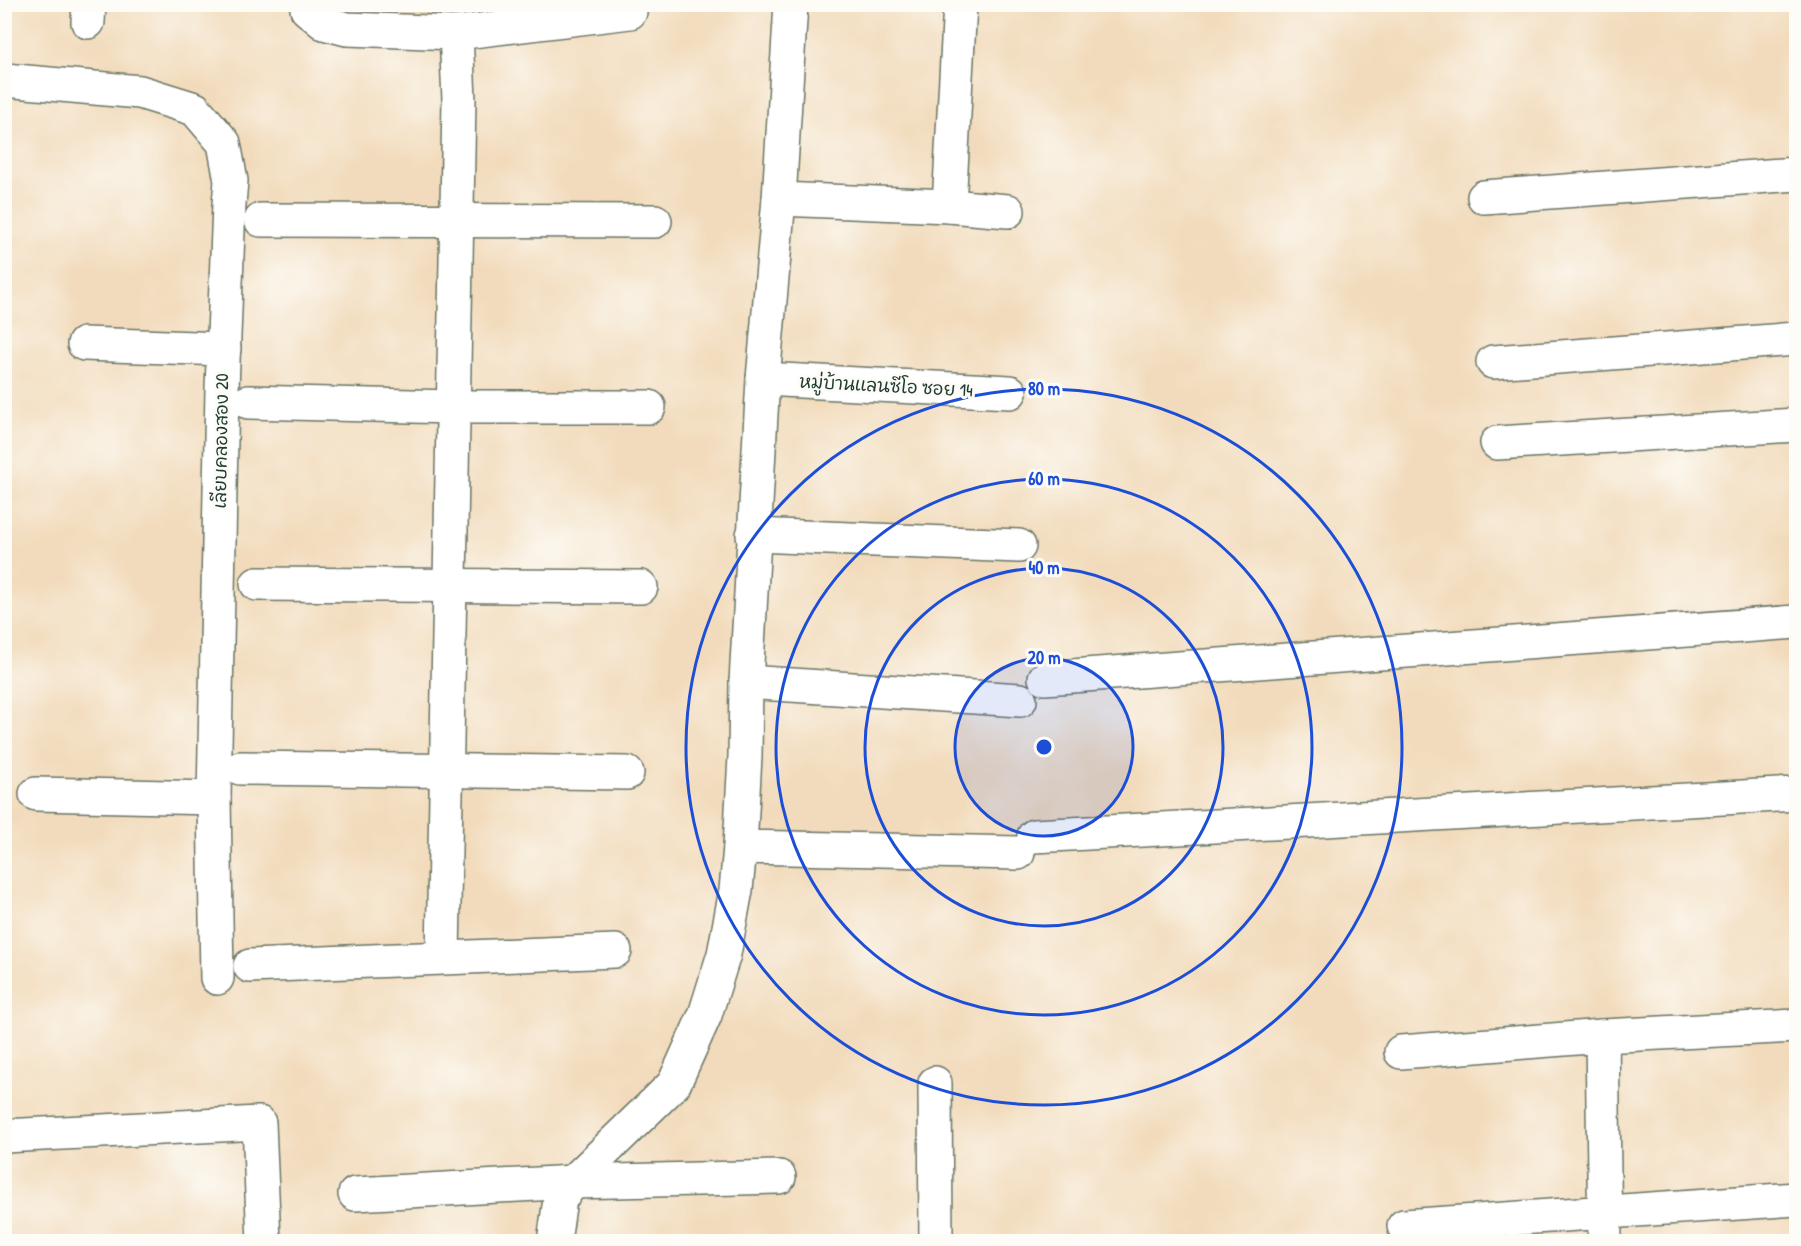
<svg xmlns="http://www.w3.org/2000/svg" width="1801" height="1246" font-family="'Patrick Hand','Playpen Sans Thai',sans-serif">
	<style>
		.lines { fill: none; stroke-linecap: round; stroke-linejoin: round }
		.minor-casing { stroke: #697464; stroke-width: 36 }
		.minor { stroke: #fff; stroke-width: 33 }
		.ring { fill: none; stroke: #1d4ed8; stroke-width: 3 }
		.labels { text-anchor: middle; stroke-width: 6; stroke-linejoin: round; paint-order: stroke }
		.street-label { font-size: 18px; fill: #1f3d34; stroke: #fdfcf7 }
		.centre { fill: #1d4ed8; stroke: #fdfcf7; stroke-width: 3 }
		.ring-label { font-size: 18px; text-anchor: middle; font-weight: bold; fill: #1d4ed8; stroke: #fdfcf7; stroke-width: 6; stroke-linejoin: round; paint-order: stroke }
	</style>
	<rect width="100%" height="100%" fill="#fdfcf7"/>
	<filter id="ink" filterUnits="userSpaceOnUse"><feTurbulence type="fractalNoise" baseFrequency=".0167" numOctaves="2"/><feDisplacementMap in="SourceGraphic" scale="12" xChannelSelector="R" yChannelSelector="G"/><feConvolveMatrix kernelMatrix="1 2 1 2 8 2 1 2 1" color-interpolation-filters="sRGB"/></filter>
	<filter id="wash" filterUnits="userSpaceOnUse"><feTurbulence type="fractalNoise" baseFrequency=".008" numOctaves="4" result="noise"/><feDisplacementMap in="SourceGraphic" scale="24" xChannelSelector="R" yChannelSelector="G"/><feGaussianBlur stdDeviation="1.35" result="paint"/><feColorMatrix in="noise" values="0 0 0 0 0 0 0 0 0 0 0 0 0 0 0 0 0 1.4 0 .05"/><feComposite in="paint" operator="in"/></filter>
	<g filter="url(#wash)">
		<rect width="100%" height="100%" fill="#f2dbbc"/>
	</g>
	<g filter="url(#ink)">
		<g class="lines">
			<g class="minor-casing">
				<g id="minor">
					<path d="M307 4V9L324 23 347 29 456 33 459 100 443 956"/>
					<path d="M88 22 89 4"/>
					<path d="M456 33 630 12"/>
					<path d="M4 80 140 92 195 109 224 143 231 181 229 204 222 389 214 798 217 978"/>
					<path d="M1484 197 1796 174"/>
					<path d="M779 199 949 206 1008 211"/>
					<path d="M949 206 960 4"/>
					<path d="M261 220 655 221"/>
					<path d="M84 344 224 349"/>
					<path d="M1493 362 1796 339"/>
					<path d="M763 379 1010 392"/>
					<path d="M248 402 453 407H649"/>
					<path d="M1497 443 1796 425"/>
					<path d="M753 535 1019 546"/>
					<path d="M257 584 641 587"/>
					<path d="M1045 678 1796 622"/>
					<path d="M746 682 1020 700"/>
					<path d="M240 768 627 773"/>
					<path d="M36 794 214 798"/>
					<path d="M1034 836 1796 794"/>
					<path d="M740 847 1018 853"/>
					<path d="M250 966 615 951"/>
					<path d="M1602 1036 1605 1242"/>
					<path d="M1401 1052 1602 1036 1796 1026"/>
					<path d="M935 1083 936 1242"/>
					<path d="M4 1136 259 1123 264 1242"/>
					<path d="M355 1194 573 1182 779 1177"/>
					<path d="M1404 1226 1796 1199"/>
					<path d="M554 1242 560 1199 573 1182 674 1084 705 1015 724 954 736 890 740 847 745 756 746 682 763 379 779 199 791 4"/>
				</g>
			</g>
			<use href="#minor" class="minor"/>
		</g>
	</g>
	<circle cx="1044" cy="747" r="89" fill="#1d4ed8" fill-opacity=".12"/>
	<g class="ring">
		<circle cx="1044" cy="747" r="89"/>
		<circle cx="1044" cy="747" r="179"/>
		<circle cx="1044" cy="747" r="268"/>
		<circle cx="1044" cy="747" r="358"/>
	</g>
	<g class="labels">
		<g class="street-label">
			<text transform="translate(886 386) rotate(3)" y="6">หมู่บ้านแลนซีโอ ซอย 14</text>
			<text transform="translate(221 441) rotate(-89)" y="6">เลียบคลองสอง 20</text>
		</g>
	</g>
	<circle cx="1044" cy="747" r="9" class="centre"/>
	<g class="ring-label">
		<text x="1044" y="395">80 m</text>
		<text x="1044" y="485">60 m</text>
		<text x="1044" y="574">40 m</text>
		<text x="1044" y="664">20 m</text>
	</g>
	<rect width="1801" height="1246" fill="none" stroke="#fdfcf7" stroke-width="24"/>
</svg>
